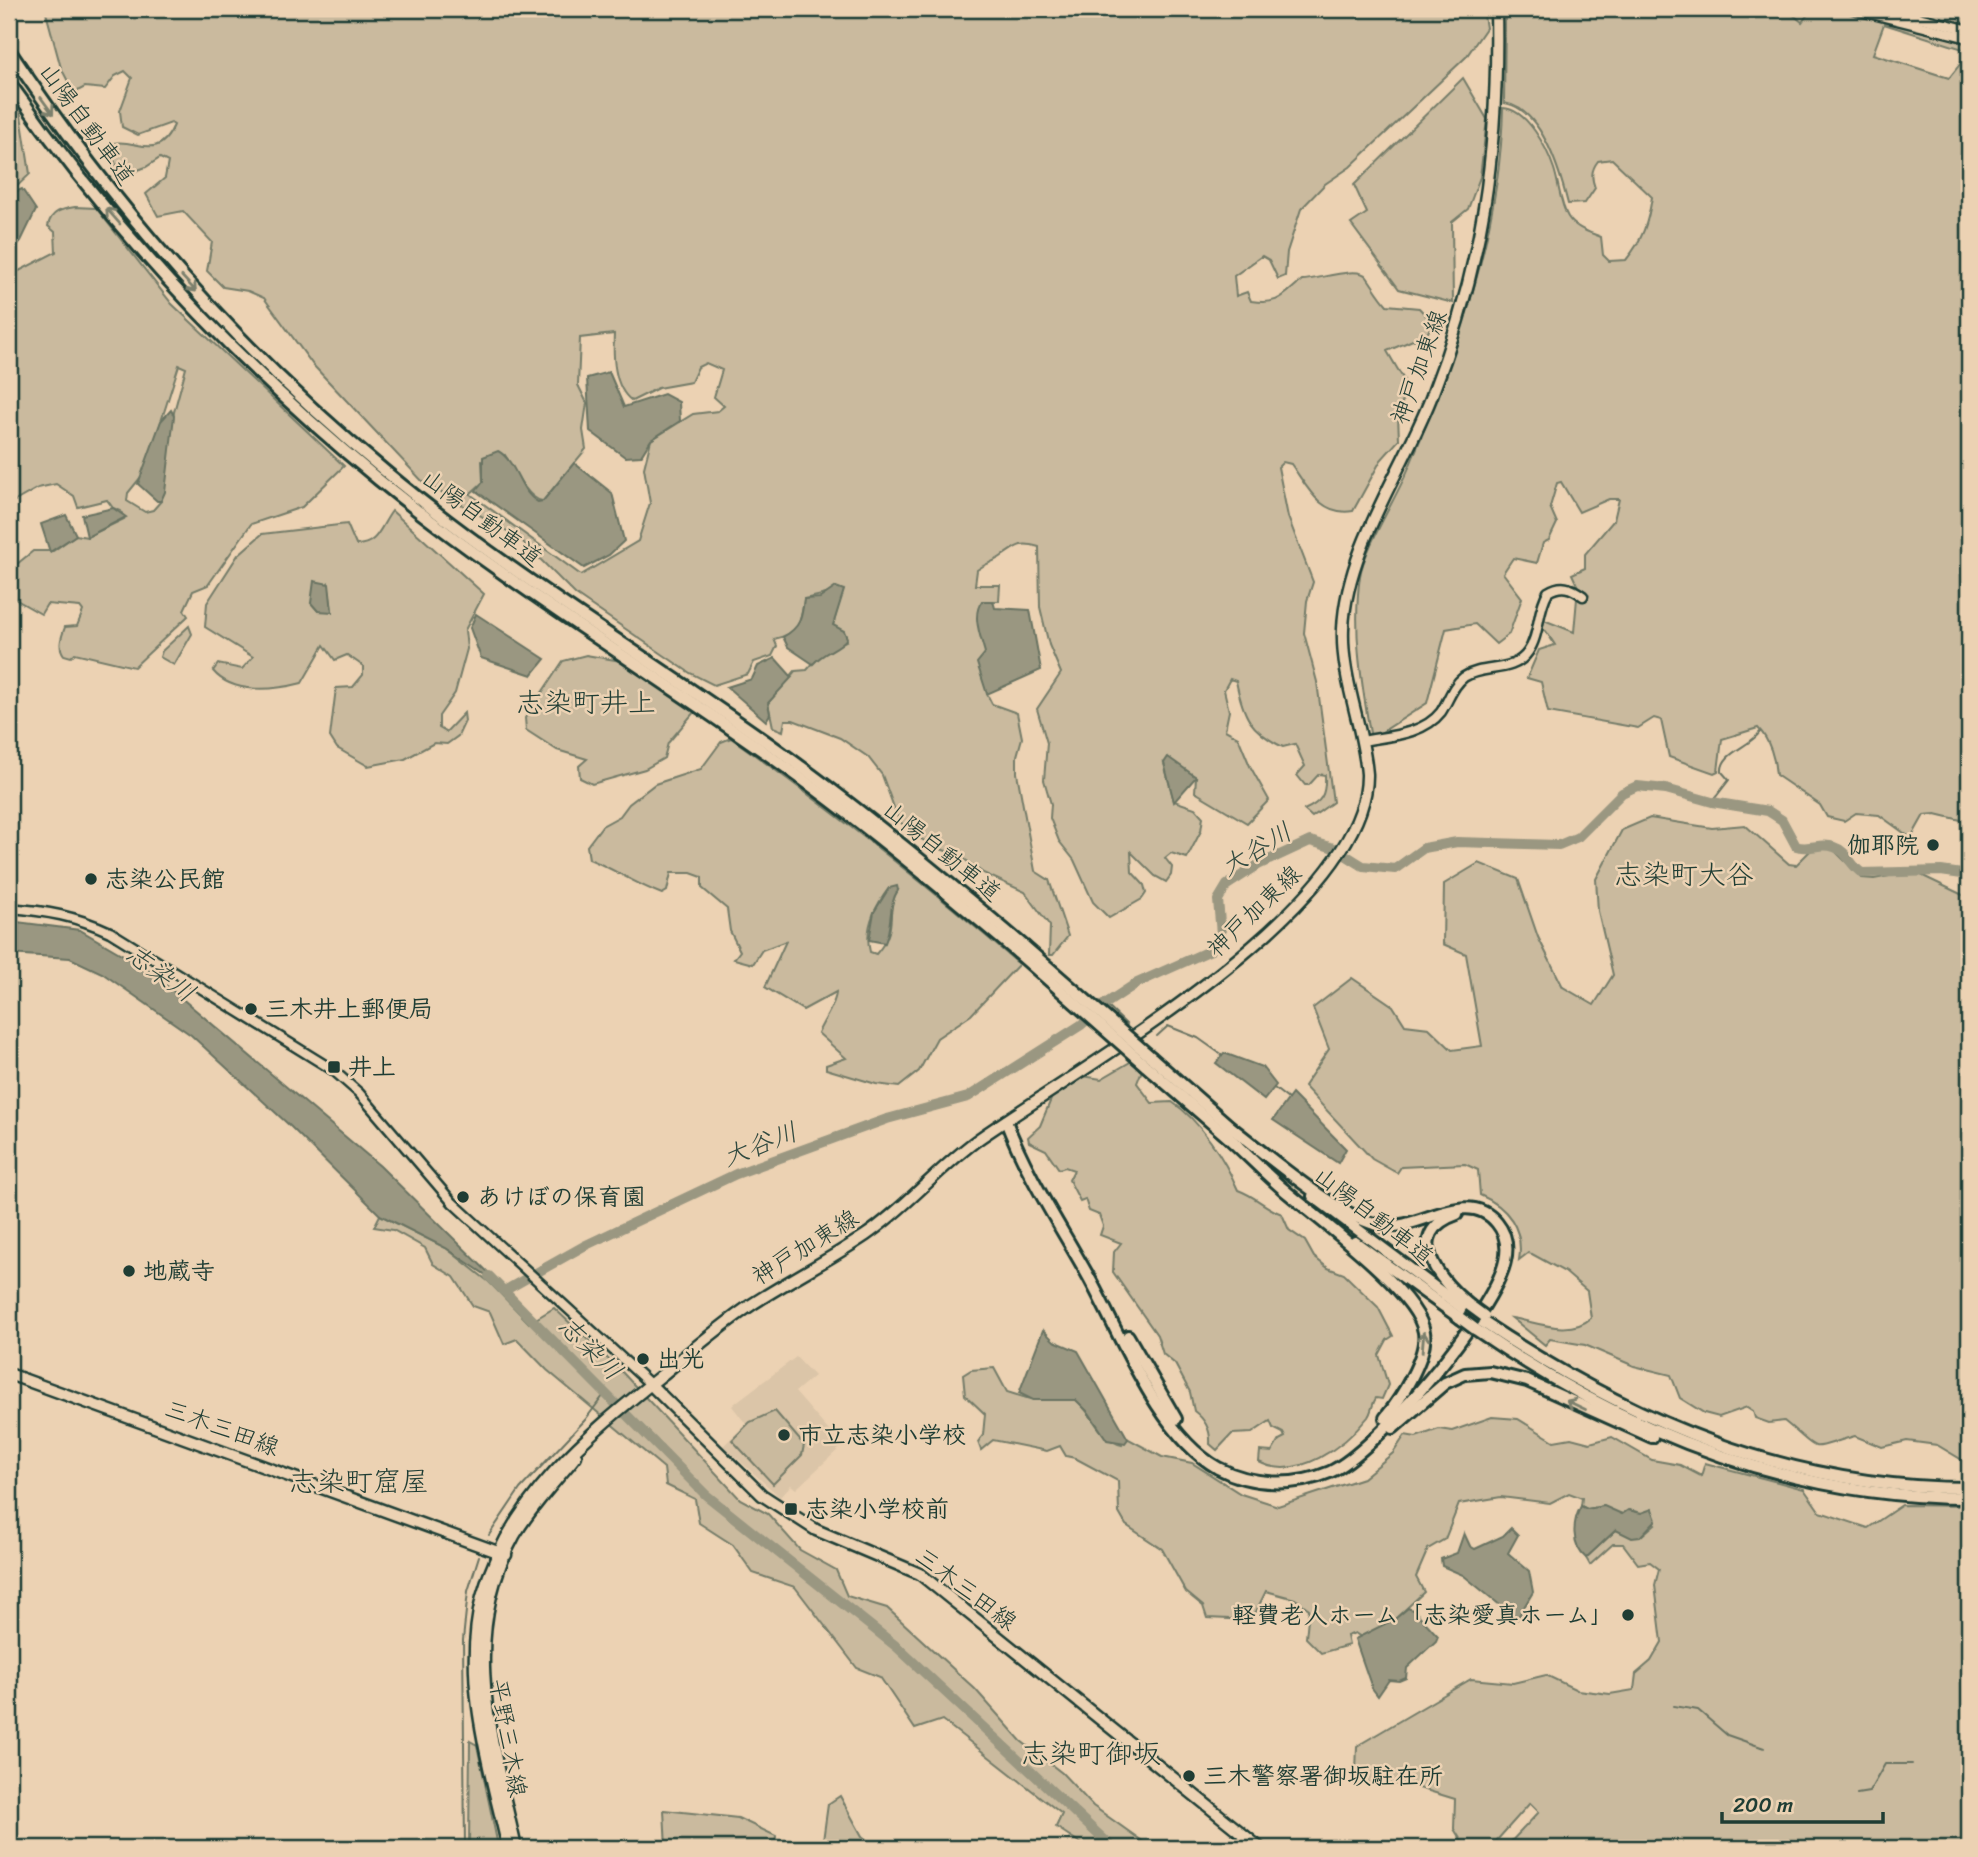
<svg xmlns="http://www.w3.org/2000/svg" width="1978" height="1857" font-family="Sriracha,'Klee One',sans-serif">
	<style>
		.built { fill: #dbc5a8 }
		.green { fill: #caba9e; stroke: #747c69; stroke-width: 2; fill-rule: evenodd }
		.water { fill: #9a9781; stroke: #697362; stroke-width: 2 }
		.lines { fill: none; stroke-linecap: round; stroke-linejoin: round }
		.stream { stroke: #697362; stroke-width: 2 }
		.river { stroke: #9a9781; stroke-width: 10 }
		.tertiary-casing { stroke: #1f3d34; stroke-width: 13 }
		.primary-casing { stroke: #1f3d34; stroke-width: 15 }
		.motorway-casing { stroke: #1f3d34; stroke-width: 16 }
		.tertiary { stroke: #ecd2b3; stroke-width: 8 }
		.primary { stroke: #ecd2b3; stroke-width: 10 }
		.motorway { stroke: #ecd2b3; stroke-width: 10 }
		.motorway-bridge-casing { stroke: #1f3d34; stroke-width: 16; stroke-linecap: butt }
		.motorway-bridge { stroke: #ecd2b3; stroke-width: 10 }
		.oneway { stroke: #7b806d }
		.poi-dot { fill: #1f3d34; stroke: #ecd2b3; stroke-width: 2.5 }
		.labels { text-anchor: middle; stroke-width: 5; stroke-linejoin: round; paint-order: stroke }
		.street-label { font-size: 24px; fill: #1f3d34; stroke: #ecd2b3 }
		.poi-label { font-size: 24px; font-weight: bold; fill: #1f3d34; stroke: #ecd2b3; text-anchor: start }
		.water-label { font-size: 26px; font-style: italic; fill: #314a40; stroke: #ecd2b3 }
		.quarter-label { font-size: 28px; fill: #1f3d34; stroke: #ecd2b3 }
	</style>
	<rect width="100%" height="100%" fill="#ecd2b3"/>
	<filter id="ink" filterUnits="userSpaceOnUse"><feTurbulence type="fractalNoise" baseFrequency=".0143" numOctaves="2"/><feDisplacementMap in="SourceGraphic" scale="14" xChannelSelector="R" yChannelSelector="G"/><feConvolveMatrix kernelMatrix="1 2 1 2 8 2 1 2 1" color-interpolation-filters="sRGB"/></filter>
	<g filter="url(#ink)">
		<path class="built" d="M796 1357 814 1376 795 1392 842 1446 796 1489 791 1485 780 1497 723 1446 746 1424 732 1406 735 1403Z"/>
		<g class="green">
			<path d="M45 9H1483L1486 28 1466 57 1350 167 1325 184 1301 209 1287 252 1285 276 1278 279 1269 260 1262 256 1234 276 1236 296 1247 292 1251 301C1280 305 1282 296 1302 280 1318 280 1358 265 1367 277 1374 287 1379 296 1387 305L1419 308 1433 323 1427 334 1387 351 1404 380 1403 400 1398 415 1399 440 1381 460 1353 511C1320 517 1307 486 1291 464L1283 462 1278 467 1288 517 1313 582 1307 601 1304 633 1317 682 1333 802 1312 817 1304 810C1322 802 1326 795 1325 775L1319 774 1309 785H1305L1297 775 1305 766 1295 744 1283 747C1250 731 1243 716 1236 681L1230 679 1224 690 1229 711 1225 730 1238 737 1250 766 1269 800 1247 823 1195 792 1196 777 1164 763 1174 801 1195 808 1203 817 1201 831 1187 858 1171 853 1165 858 1172 867 1171 875 1166 882 1155 876 1131 852 1132 872 1144 885 1146 893 1142 899 1109 918 1093 902 1074 860 1059 841 1050 818 1051 804 1044 780 1047 743 1037 709 1061 673 1049 645 1040 607 1039 547C1020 541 1017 546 1002 556 994 562 986 563 977 570L975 585H1000L999 601H982L978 624 986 653 987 694 992 704 1017 713 1022 738 1017 756V773L1035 871 1049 880 1068 936 1053 955H1049L1050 926 1025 892 983 873 960 856 935 847 916 836 899 821 882 775 868 757 840 738 793 720H785L783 731 773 727 768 703 795 671 807 670 823 652 846 641 833 625 843 590 804 599C801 622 800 633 774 639L777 646 772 656 754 662 748 674 714 685 690 673 576 595 519 538 423 482 313 365 264 298 248 291 223 287 207 271 212 242 183 211 158 216 146 194 165 178 168 162 160 158 146 167 125 175 120 173 109 150 114 143C136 138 158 163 174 125L171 123 138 135 122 127 120 111 132 78 125 71 115 76 105 89 85 87 74 93 61 68ZM614 334C613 355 613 387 632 401L658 388 691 382 698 367 706 363 722 370 714 397 724 406 718 411 693 414 651 440 644 468 650 503 638 541 581 575 470 494 483 482 482 461 505 455C512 467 529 502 543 501L586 449 583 430 587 403 578 385 580 338Z"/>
			<path d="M1505 9H1786L1802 22 1812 9H1969V51L1884 24 1873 54 1949 78 1969 53V810L1965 821 1936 814 1924 815 1911 838 1879 815 1856 813 1844 821 1827 817 1820 805 1776 775C1775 760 1770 740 1758 728L1722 739 1718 771 1714 773 1669 757 1661 720 1654 718 1638 728 1548 712 1541 682 1527 678 1539 650 1555 645 1546 631 1540 629 1544 620 1574 632 1578 587 1572 574 1585 568V554L1614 520 1619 499H1609L1579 512 1561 482 1557 483 1550 507 1557 523 1549 540 1543 543 1537 563 1513 558 1503 573 1522 598 1509 634 1496 644 1475 624 1446 629 1427 703 1371 739C1362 685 1352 631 1360 576 1364 549 1398 495 1410 465 1457 350 1500 234 1503 108 1527 109 1547 148 1554 169 1559 184 1560 204 1568 217 1575 228 1589 232 1601 237L1603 255 1609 261 1626 260C1643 239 1648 223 1652 197L1612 159 1598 161C1591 170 1591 177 1595 188L1585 203 1568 204C1560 172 1542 108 1504 103Z"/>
			<path d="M1463 78 1487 119 1480 177 1468 209 1452 222 1453 303 1399 289 1351 224 1367 213 1354 185Z"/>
			<path d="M9 96 21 115 30 174 9 194Z"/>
			<path d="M75 207 96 208 172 304 344 466 302 507 251 524 208 585 193 591 184 610 188 616 134 667 75 653 71 657 64 655C57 646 62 636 65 627L77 626 83 611 80 607 47 604 41 614 15 599 12 589 17 564 33 551H53L76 535 87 537 124 519 121 511 113 508 107 500 78 507 74 496 56 484 38 488 15 501 9 494V286L15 273 56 252 55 232 48 226C51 211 62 209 75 207ZM179 365 186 368 174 412 161 501 153 510 145 512 127 501 128 493 145 472Z"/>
			<path d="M392 511 484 594 465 630 467 649 455 693 439 716V728L446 732 464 713 465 721 458 736 447 744 434 743 405 759 368 766 337 748 330 737 336 688 353 687 363 675V666L347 655 335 660 324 645 302 683C275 690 233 695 213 671L218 664 242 669 253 657 205 627 207 603 238 555 262 534 347 524 356 545C378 545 380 527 392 511ZM328 583 332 610 318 611 311 603Z"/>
			<path d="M189 626 192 634 174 665 160 657 162 651Z"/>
			<path d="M586 655 621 661 695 711 668 743 664 758 645 769 592 784 580 778 579 766 587 759 557 750 526 730 525 718 563 661Z"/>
			<path d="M731 738C831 809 926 884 1019 964L971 1015 937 1038 919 1071 899 1087 876 1084 826 1069V1065L846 1058 818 1033C823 1021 836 1004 836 992L803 1010 765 987 786 941 762 950 753 964 734 959 740 951 730 931 727 909 702 888V877L691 873H671L667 891 662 894C635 884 614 869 589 859L587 846 602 826 620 816 629 804 655 784 701 769 721 742ZM889 888 898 890C883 913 901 926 876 954L870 952C864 929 875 906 889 888Z"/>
			<path d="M1650 818 1712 828 1745 825 1789 864 1796 865 1811 850 1832 848 1862 878 1874 879 1900 874 1921 875 1969 898V1464L1937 1445 1907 1441 1882 1447 1855 1436C1804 1450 1825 1454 1784 1421L1769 1423 1755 1418 1753 1411 1747 1407 1719 1417 1704 1413 1680 1398 1671 1375 1634 1366 1585 1345 1550 1339 1545 1345 1512 1318C1536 1322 1570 1337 1591 1318L1587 1291 1565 1272 1532 1254 1528 1253 1519 1260C1524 1229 1508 1207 1480 1195L1478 1170 1465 1164 1401 1167 1397 1173 1372 1159 1304 1086 1329 1049 1313 1008 1352 978 1393 1006 1405 1025 1429 1028 1452 1050 1482 1046 1466 954 1443 944 1444 884 1479 863 1518 879 1538 937 1563 987 1594 1005 1613 975 1598 911 1596 879 1622 830Z"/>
			<path d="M1132 1061 1142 1070 1137 1083 1152 1103 1172 1102C1200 1120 1225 1160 1238 1190 1257 1197 1265 1208 1282 1214L1289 1230 1305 1241 1314 1257 1328 1268 1344 1274 1378 1307 1393 1336 1387 1340 1379 1355 1388 1385 1382 1399 1376 1398C1372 1404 1372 1411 1368 1417 1345 1446 1297 1482 1259 1462L1260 1451 1272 1452 1279 1440 1285 1437 1283 1433 1273 1428 1270 1421 1252 1433 1232 1434 1217 1450 1210 1444C1211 1430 1206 1420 1194 1411L1190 1392 1175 1364 1163 1354 1157 1335 1113 1272 1114 1252 1121 1243 1100 1235 1103 1226 1099 1215 1089 1211 1085 1199 1080 1201 1069 1180 1074 1170 1065 1167 1059 1169 1046 1150 1029 1142 1028 1137 1040 1126 1052 1097 1083 1076 1101 1079Z"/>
			<path d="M380 1215 446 1248 489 1282 529 1323 554 1308 622 1372 740 1499 768 1514 800 1550 836 1570 847 1596 887 1608 975 1689 1021 1741 1062 1773 1093 1806 1152 1848H1088L1056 1827 1062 1814 942 1720 915 1729 880 1677 857 1668 795 1587 753 1573 733 1545 699 1523 695 1499 666 1485 664 1468 547 1370 517 1339 504 1344 490 1312 473 1306 454 1277 433 1264 425 1248 393 1230 374 1227Z"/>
			<path d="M994 1368 1007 1392 1033 1400H1076C1094 1414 1098 1439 1122 1445L1127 1438 1162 1457 1192 1463 1241 1494 1278 1506 1363 1478 1393 1453 1405 1435 1416 1437 1439 1429 1452 1431 1492 1417 1518 1419 1554 1441 1571 1438 1590 1443 1612 1437 1652 1460 1680 1465 1701 1476 1705 1463 1804 1489 1820 1512 1868 1528 1902 1505 1969 1506V1848H1505L1539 1812 1530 1803 1490 1848H1466L1454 1829 1455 1799 1406 1784 1362 1783 1356 1771 1357 1746 1471 1679 1513 1683 1546 1675 1577 1690 1610 1694 1634 1690 1636 1674 1651 1661 1662 1642 1655 1585 1659 1569 1650 1562 1638 1564 1623 1544H1613L1590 1565 1586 1558 1616 1530 1640 1537 1655 1524 1641 1513 1629 1510 1622 1515 1603 1506 1587 1509 1581 1506 1582 1498 1569 1493 1550 1503 1501 1497 1459 1504 1445 1539 1428 1549 1416 1577 1424 1592 1395 1619 1361 1637 1355 1633 1347 1636 1349 1645 1321 1653 1306 1638 1309 1609 1295 1599 1266 1591 1252 1620 1207 1618 1203 1606 1186 1592 1162 1549 1126 1525 1119 1513 1118 1481 1075 1458 1066 1456 1060 1446 1047 1451 993 1440 981 1450 978 1442 983 1435 985 1414 965 1395 963 1375 971 1370Z"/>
			<path d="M775 1411 804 1445 802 1455 773 1484 732 1440 750 1422Z"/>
			<path d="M470 1741 477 1745 497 1841 665 1848H469Z"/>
			<path d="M840 1796 862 1836 877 1848H822L828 1804Z"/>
			<path d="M664 1810 738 1818 776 1836 775 1848H666Z"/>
		</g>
		<g class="water">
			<path d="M22 189 36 210 21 241 9 255V195Z"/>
			<path d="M609 372 624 407 664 394 679 402 680 421 651 440 641 456 625 457 590 431 587 378Z"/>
			<path d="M171 410 174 416 165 492 161 501H157L138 484 161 421Z"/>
			<path d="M498 451C517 461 519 492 538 502L543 501 574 463 612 493 624 541 609 555 584 568 476 491 483 482V457Z"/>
			<path d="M113 508 126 517 87 537 82 515Z"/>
			<path d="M66 515 76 535 50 552 41 524Z"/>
			<path d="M314 581 329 584 332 612 318 611 311 603Z"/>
			<path d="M836 587 844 590 833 625 844 631 847 638C840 649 824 651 813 664L788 647 783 637C801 627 802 617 804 599L820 598Z"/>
			<path d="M982 601H993L995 608 1030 610 1041 670 987 694 977 663 985 653C981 637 971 615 982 601Z"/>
			<path d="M476 614 545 659 532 675 481 658 470 628Z"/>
			<path d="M775 658 792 677 768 703 770 714 766 721 727 687 752 679 758 666Z"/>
			<path d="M1168 757 1196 777 1174 802 1164 763Z"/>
			<path d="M897 886 898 890C888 905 893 923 885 943L869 940 874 912 889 888Z"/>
			<path d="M9 921 80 930 147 969 380 1166 502 1286 446 1248 380 1215 289 1125 191 1035 102 973 70 958 9 954Z"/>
			<path d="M1224 1053 1262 1067 1276 1085 1264 1100 1216 1063Z"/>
			<path d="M1292 1094 1346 1149 1338 1163 1273 1120Z"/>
			<path d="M1043 1330 1054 1341 1078 1351 1128 1439 1125 1443 1107 1440 1089 1413 1076 1400H1033L1019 1393Z"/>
			<path d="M1581 1506 1587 1509 1604 1506 1622 1514 1628 1510 1641 1513 1652 1509 1656 1520 1640 1537 1632 1538 1616 1530 1586 1558C1571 1545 1572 1522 1581 1506Z"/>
			<path d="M1511 1528 1518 1535 1508 1553 1529 1571 1533 1592 1517 1619 1463 1575 1442 1566 1441 1559 1457 1553 1464 1533 1470 1546 1475 1549 1503 1536Z"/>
			<path d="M1408 1608 1415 1611 1438 1636 1436 1641 1407 1668 1406 1678 1399 1681 1389 1680 1378 1696 1372 1688 1355 1639 1395 1619Z"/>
		</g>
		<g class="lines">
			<g class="stream">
				<path d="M1843 9 1851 11"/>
				<path d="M1937 34 1969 45"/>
				<path d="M1712 802 1729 780 1722 772C1720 753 1750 747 1760 732"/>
				<path d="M1105 1004 1127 1025"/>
				<path d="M1157 1036 1168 1026 1198 1038 1222 1055"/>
				<path d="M1274 1088 1288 1099"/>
				<path d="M489 1535 520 1489 585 1420 606 1392"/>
				<path d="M1674 1706 1698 1710 1727 1735 1764 1748"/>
				<path d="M1857 1794 1869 1792 1885 1764H1912"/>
				<path d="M465 1848 463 1640 468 1591 479 1556"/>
			</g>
			<g class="river">
				<path d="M489 1276 706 1495 897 1647 1113 1848"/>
				<path d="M504 1291 584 1246 736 1174 887 1119 968 1097 1081 1025 1102 1006 1137 983 1211 950 1221 934 1218 900 1227 885 1258 865 1310 841 1334 848 1363 866 1395 869 1424 848 1457 842 1559 845 1578 837 1622 793 1637 786 1666 789 1712 802 1768 811 1782 820 1796 846C1808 851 1821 842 1834 847 1848 851 1850 866 1862 873L1941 871 1969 875"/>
			</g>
			<g class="tertiary-casing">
				<g id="tertiary">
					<path d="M1853 9 1969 38"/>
					<path d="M1886 9 1969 30"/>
					<path d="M1362 741C1388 736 1423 735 1441 712 1449 700 1452 686 1464 677 1484 664 1513 674 1528 652 1540 635 1537 610 1548 592 1561 584 1571 587 1583 596"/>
					<path d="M9 908C46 911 76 916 110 932L333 1070 359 1093 453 1203 650 1384"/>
				</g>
			</g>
			<g class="primary-casing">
				<g id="primary">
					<path d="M9 1374 506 1555"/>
					<path d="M650 1384 762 1495 816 1530 920 1574 1260 1848"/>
					<path d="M508 1848C490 1768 461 1680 482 1597 509 1499 587 1435 662 1375 691 1351 720 1326 751 1305 788 1281 829 1260 866 1235 907 1207 939 1167 980 1138 1080 1068 1369 907 1367 774 1363 725 1341 679 1343 629 1346 549 1402 472 1431 398 1483 265 1499 151 1496 9"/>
					<path d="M516 1848C493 1744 458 1637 514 1536 531 1507 555 1482 576 1456"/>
				</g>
			</g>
			<g class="motorway-casing">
				<g id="motorway">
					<path d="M9 50C115 209 239 351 386 472 510 575 648 657 778 750 863 811 944 878 1024 946"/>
					<path d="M9 82C113 230 239 365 379 480 503 581 640 664 770 756 856 817 938 885 1018 953"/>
					<path d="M1152 1058 1234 1130"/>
					<path d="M1145 1065 1237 1145"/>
					<path d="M1006 1121C1026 1174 1059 1224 1087 1274 1120 1333 1158 1435 1218 1468 1252 1486 1295 1487 1330 1472 1376 1452 1495 1311 1505 1261 1508 1248 1506 1234 1497 1223 1467 1186 1420 1231 1383 1226 1342 1221 1265 1153 1229 1126"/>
					<path d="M1231 1140C1248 1156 1265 1173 1282 1188 1315 1217 1418 1291 1424 1332 1428 1356 1400 1400 1385 1418"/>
					<path d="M1313 1196 1465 1310"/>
					<path d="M1457 1214C1400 1234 1441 1282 1469 1305"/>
					<path d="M1355 1242 1460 1318"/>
					<path d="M1481 1321C1631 1421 1786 1488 1969 1488"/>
					<path d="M1475 1329C1622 1430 1789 1498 1969 1498"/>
					<path d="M1128 1336 1176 1419"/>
					<path d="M1393 1428 1445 1383 1465 1374 1490 1372 1527 1381 1652 1437"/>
				</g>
			</g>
			<use href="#tertiary" class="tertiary"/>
			<use href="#primary" class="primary"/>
			<use href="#motorway" class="motorway"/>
			<g class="motorway-bridge-casing">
				<g id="motorway-bridge">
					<path d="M1024 946 1152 1058"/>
					<path d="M1018 953 1145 1065"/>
					<path d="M1469 1305 1484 1316"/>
					<path d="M1460 1318 1475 1329"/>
				</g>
			</g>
			<use href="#motorway-bridge" class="motorway-bridge"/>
		</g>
		<defs><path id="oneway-shaft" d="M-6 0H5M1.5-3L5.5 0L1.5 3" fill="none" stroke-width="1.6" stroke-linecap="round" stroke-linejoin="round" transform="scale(1.75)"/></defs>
		<g class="oneway">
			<use href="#oneway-shaft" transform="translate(47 106) rotate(54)"/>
			<use href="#oneway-shaft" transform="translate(113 216) rotate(-131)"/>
			<use href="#oneway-shaft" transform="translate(189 284) rotate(47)"/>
			<use href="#oneway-shaft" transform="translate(1423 1342) rotate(-85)"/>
			<use href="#oneway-shaft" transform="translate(1576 1405) rotate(-155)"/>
		</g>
	</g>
	<g class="poi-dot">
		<circle cx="1933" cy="845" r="7"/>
		<circle cx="91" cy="879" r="7"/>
		<circle cx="251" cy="1009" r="7"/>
		<rect x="327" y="1060" width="14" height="14" rx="3.5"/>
		<circle cx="463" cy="1197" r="7"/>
		<circle cx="129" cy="1271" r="7"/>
		<circle cx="643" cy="1359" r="7"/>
		<circle cx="784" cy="1435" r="7"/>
		<rect x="784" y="1502" width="14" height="14" rx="3.5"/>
		<circle cx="1628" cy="1615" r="7"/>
		<circle cx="1189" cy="1776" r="7"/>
	</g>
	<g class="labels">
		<g class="street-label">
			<text transform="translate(87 124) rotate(54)" y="8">山陽自動車道</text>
			<text transform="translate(1419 367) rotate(-70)" y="8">神戸加東線</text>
			<text transform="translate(482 518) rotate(37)" y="8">山陽自動車道</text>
			<text transform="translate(942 851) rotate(39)" y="8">山陽自動車道</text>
			<text transform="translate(1254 911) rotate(-44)" y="8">神戸加東線</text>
			<text transform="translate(1374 1216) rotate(38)" y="8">山陽自動車道</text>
			<text transform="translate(805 1247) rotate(-32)" y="8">神戸加東線</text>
			<text transform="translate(222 1428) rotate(20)" y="8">三木三田線</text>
			<text transform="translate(966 1589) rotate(37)" y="8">三木三田線</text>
			<text transform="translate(508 1738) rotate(80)" y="8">平野三木線</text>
		</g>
		<g class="poi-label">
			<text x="1919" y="853" text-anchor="end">伽耶院</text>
			<text x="105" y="887">志染公民館</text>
			<text x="265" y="1017">三木井上郵便局</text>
			<text x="348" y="1075">井上</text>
			<text x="477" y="1205">あけぼの保育園</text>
			<text x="143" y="1279">地蔵寺</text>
			<text x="657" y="1367">出光</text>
			<text x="798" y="1443">市立志染小学校</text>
			<text x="805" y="1517">志染小学校前</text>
			<text x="1614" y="1623" text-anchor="end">軽費老人ホーム「志染愛真ホーム」</text>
			<text x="1203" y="1784">三木警察署御坂駐在所</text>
		</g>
		<g class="water-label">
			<text transform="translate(1256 849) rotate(-31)" y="9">大谷川</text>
			<text transform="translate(161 973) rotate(36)" y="9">志染川</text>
			<text transform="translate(760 1144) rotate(-21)" y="9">大谷川</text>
			<text transform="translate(591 1348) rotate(45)" y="9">志染川</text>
		</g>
		<g class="quarter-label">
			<text x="586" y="712">志染町井上</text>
			<text x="1684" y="884">志染町大谷</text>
			<text x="359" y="1491">志染町窟屋</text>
			<text x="1091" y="1763">志染町御坂</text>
		</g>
	</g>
	<rect width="1978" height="1857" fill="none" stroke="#ecd2b3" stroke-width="35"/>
	<rect x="18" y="18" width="1943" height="1822" fill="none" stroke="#1f3d34" stroke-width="2.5" filter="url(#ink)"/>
	<path d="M1722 1812v10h161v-10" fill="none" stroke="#1f3d34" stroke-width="3.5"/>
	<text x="1733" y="1812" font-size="21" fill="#1f3d34" stroke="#ecd2b3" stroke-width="5" paint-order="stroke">200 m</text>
</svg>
